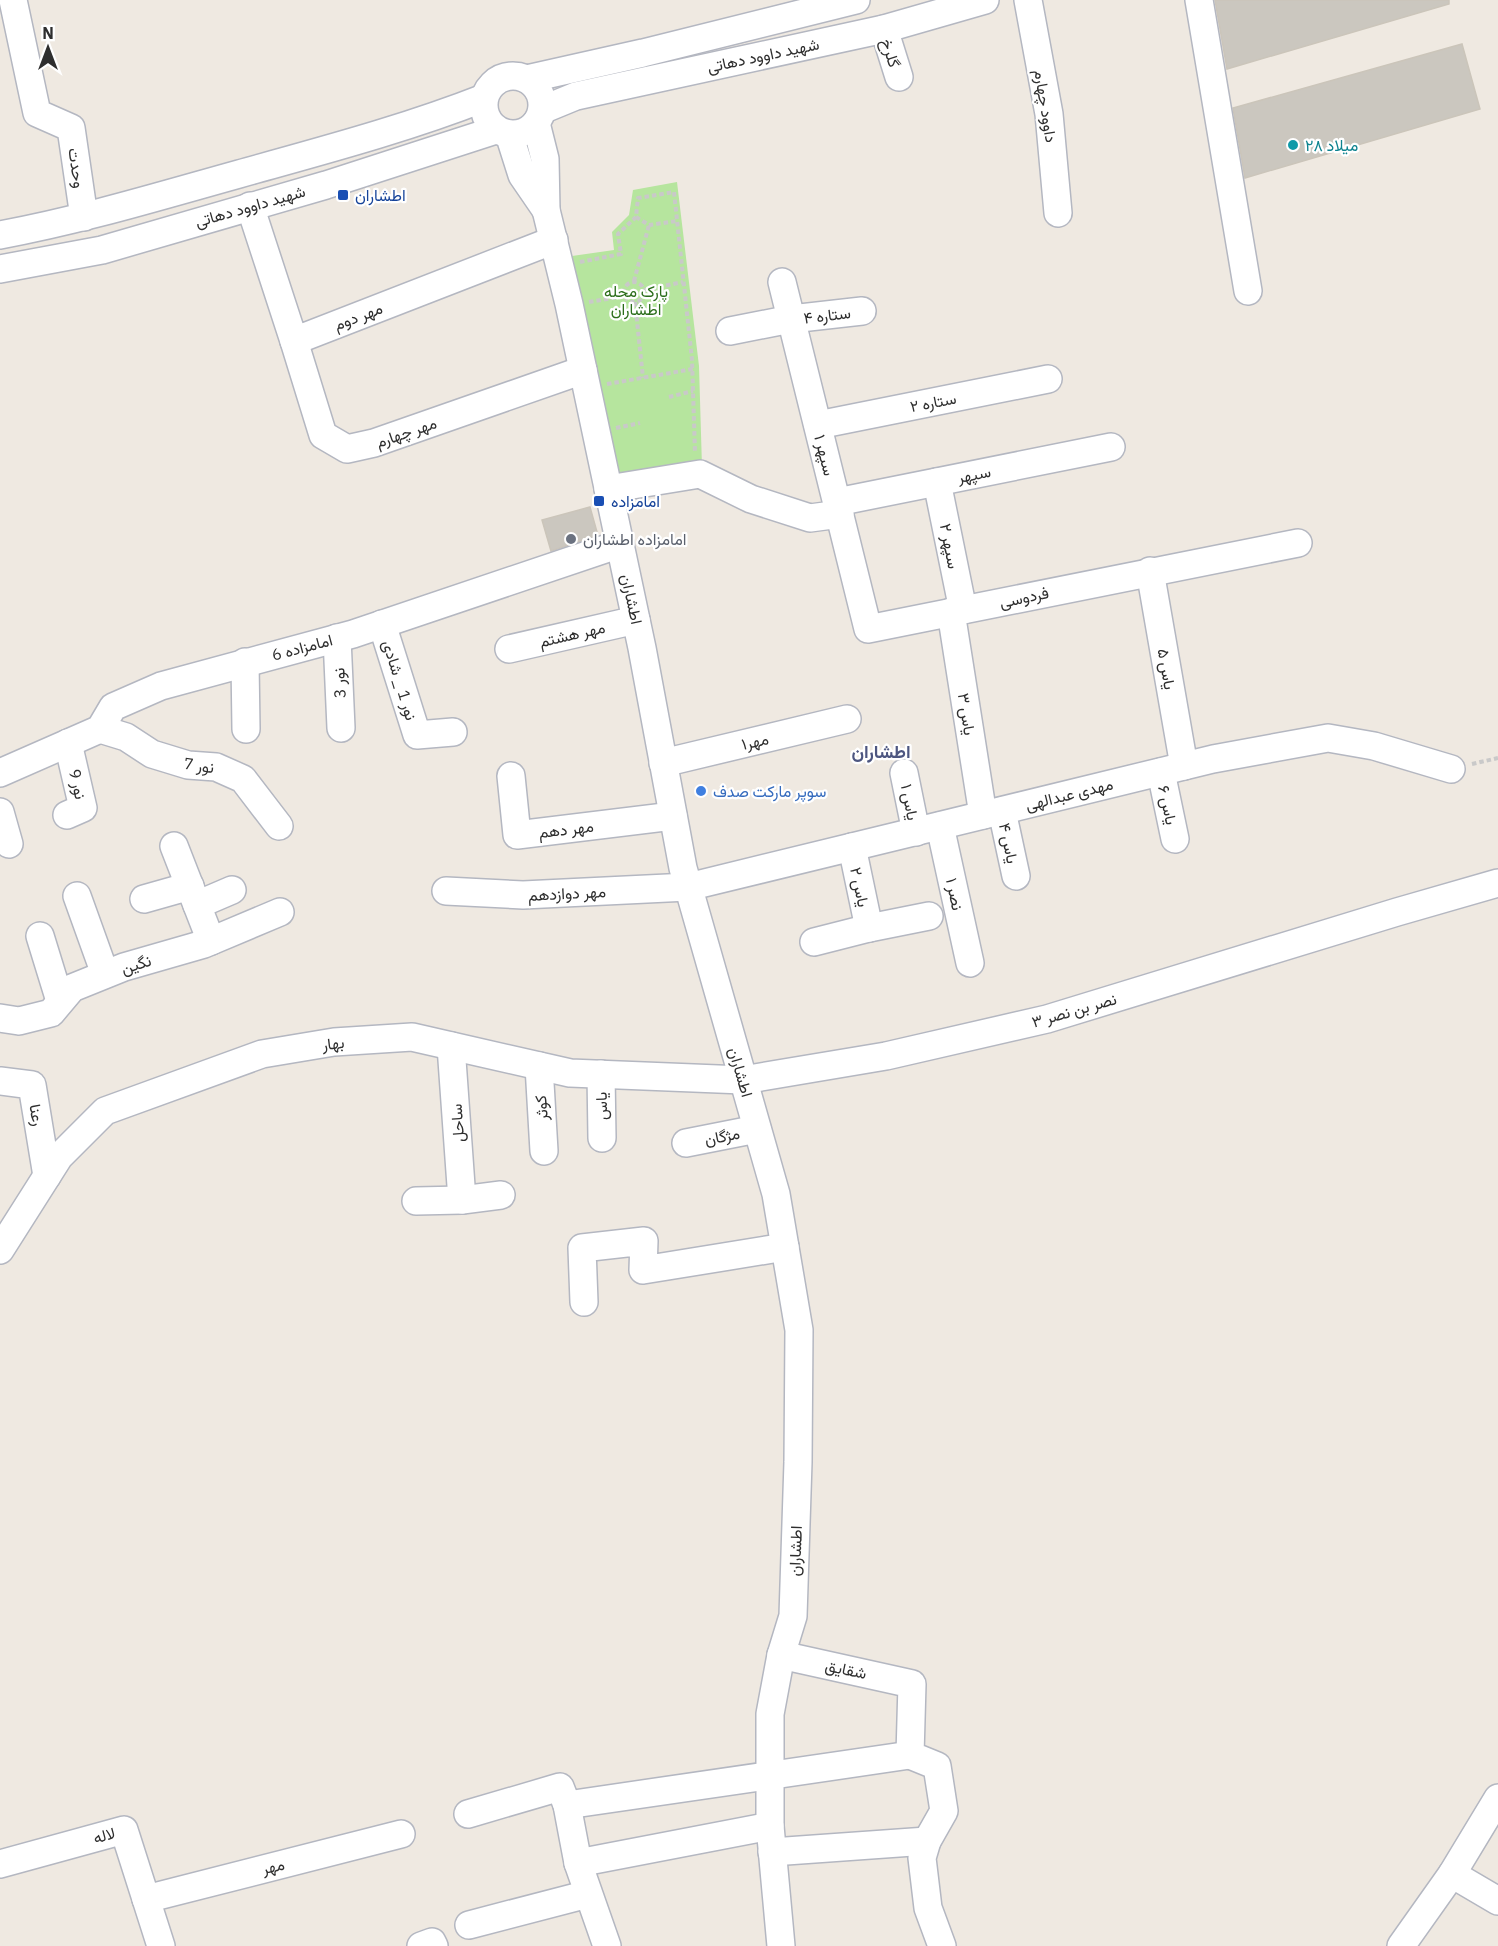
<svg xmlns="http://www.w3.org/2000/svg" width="1498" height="1946" font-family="'IBM Plex Sans',Vazirmatn,sans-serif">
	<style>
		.green { fill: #b6e59e }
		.building { fill: #cbc7bf; stroke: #cbc5ba; stroke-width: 1.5 }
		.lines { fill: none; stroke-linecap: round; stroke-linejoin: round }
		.minor-casing { stroke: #b4b7c1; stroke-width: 30 }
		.path { stroke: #c9c9c9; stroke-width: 4; stroke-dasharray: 4.5 3; stroke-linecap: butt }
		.minor { stroke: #fff; stroke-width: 27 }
		.culture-dot { fill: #0f9aa8; stroke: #fff; stroke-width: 2 }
		.transit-dot { fill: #1a4fb4; stroke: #fff; stroke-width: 2 }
		.worship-dot { fill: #6b7280; stroke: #fff; stroke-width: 2 }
		.shop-dot { fill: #3f7fe0; stroke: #fff; stroke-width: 2 }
		.labels { text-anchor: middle; stroke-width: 4.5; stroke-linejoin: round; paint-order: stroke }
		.street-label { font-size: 16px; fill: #2e2e2e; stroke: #fff }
		.culture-label { font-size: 16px; fill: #0d838f; stroke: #fff; text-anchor: start }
		.transit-label { font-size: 16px; fill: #164399; stroke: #fff; text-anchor: start }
		.park-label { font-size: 16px; fill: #2c6e1b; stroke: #fff }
		.worship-label { font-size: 16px; fill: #5b616d; stroke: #fff; text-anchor: start }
		.shop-label { font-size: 16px; fill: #366cbe; stroke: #fff; text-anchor: start }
		.neighbourhood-label { font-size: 18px; font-weight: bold; fill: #4d5680; stroke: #fff }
	</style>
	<rect width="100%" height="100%" fill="#efe9e1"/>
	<path class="green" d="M677 182 699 366 702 467 632 480 616 471 572 256 614 250 612 232 629 215 633 190Z"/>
	<g class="building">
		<path d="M1215 0H1449V4L1227 69Z"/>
		<path d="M1462 44 1480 109 1245 178 1233 108Z"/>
		<path d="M590 507 597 532 596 536 551 551 542 520Z"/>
	</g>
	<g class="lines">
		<g class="minor-casing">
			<g id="minor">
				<path d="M13 0 37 113 71 128 84 217"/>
				<path d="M1028 0 1049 114 1058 213"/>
				<path d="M1199 0 1248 291"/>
				<path d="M884 29 899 77"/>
				<circle cx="513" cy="105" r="29"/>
				<path d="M527 79 643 53 856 0"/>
				<path d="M542 110 576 96 884 29 985 0"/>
				<path d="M536 123 545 159 546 210 569 304 642 648 683 868 776 1194 799 1330 798 1462 793 1616 781 1655 770 1714V1826L781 1946"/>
				<path d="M509 134 522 175 546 210"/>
				<path d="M250 206 294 341 554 240"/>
				<path d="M0 235C81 220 160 196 239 174 321 151 405 129 484 98"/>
				<path d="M0 269 102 250 326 185 496 130"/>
				<path d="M782 282 868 629 1298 543"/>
				<path d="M730 331 791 319 862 311"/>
				<path d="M294 341 323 435 347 449 374 443 583 370"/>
				<path d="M818 425 1048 379"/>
				<path d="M937 482 963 610"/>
				<path d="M608 489 700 474 751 499 810 518 840 514"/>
				<path d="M837 502 1111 447"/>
				<path d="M1150 571 1184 766"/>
				<path d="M951 612 983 815"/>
				<path d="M382 624 417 735 453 732"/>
				<path d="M337 638 341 728"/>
				<path d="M509 649 636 620"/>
				<path d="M245 662 246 729"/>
				<path d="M100 729 126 737 152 754 188 765 216 767 243 779 279 826"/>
				<path d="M663 763 847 719"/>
				<path d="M1161 772 1175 839"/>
				<path d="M0 773 100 729 113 707 161 686 353 634 620 544"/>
				<path d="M904 773 916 832"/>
				<path d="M511 776 517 835 673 816"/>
				<path d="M1002 811 1016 876"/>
				<path d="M0 812 9 844"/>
				<path d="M67 815 83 808 68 743"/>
				<path d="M940 826 970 963"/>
				<path d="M174 846 211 941"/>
				<path d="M852 847 869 928"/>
				<path d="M446 891 523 895 688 887 1213 759 1328 738 1374 746 1451 769"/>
				<path d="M77 896 105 974"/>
				<path d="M144 899 190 886"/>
				<path d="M197 905 232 890"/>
				<path d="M40 936 60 1001"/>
				<path d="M814 942 869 928 929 916"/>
				<path d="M0 1018 19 1021 51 1013 72 988 124 967 204 944 280 912"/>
				<path d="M451 1046 462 1200"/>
				<path d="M539 1066 544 1151"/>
				<path d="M601 1074 602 1138"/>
				<path d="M0 1081 32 1085 47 1176"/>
				<path d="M686 1143 757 1129"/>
				<path d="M416 1201 462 1200 501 1195"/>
				<path d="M0 1250 59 1157 105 1111 262 1054 334 1042 412 1037 570 1073 743 1080 886 1056 1047 1019 1397 912 1498 883"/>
				<path d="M584 1302 582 1248 644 1241 643 1270 785 1247"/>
				<path d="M781 1655 912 1684 910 1755 937 1766 944 1811 927 1841 922 1858 928 1908 942 1946"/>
				<path d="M567 1805 910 1755"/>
				<path d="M468 1814 560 1787 567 1805 578 1863 607 1946"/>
				<path d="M772 1852 927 1841"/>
				<path d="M578 1863 770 1826"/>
				<path d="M0 1864 124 1830 161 1946"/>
				<path d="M1452 1874 1498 1901"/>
				<path d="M146 1899 401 1834"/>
				<path d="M469 1925 588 1894"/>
				<path d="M421 1946 432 1942 434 1946"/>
				<path d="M1401 1946 1452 1874 1498 1798"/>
			</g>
		</g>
		<g class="path">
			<path d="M636 217 649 225 677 221"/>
			<path d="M580 262 621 254 618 234 636 217 638 198 674 192 692 360 695 452"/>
			<path d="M634 281 649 225"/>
			<circle cx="634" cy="292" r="10"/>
			<path d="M644 290 683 282"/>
			<path d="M589 302 624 296"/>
			<path d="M635 302 643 378"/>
			<path d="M607 384 693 369"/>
			<path d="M669 397 693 391"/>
			<path d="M616 428 640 423"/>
			<path d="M1472 764 1498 758"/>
		</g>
		<use href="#minor" class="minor"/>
	</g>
	<circle class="culture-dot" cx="1293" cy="145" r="6"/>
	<g class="transit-dot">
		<rect x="337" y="189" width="12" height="12" rx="3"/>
		<rect x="593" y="495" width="12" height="12" rx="3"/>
	</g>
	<circle class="worship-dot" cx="571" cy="539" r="6"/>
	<circle class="shop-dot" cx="701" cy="791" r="6"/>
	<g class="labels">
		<g class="street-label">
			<text transform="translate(891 53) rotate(73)" y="6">گلرخ</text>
			<text transform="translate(763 55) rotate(-12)" y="6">شهید داوود دهاتی</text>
			<text transform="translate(1046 106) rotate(81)" y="6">داوود چهارم</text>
			<text transform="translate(77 168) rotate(82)" y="6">وحدت</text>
			<text transform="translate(250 206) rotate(-16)" y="6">شهید داوود دهاتی</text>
			<text transform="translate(827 315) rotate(-7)" y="6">ستاره ۴</text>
			<text transform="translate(358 316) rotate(-21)" y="6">مهر دوم</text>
			<text transform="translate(933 402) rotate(-11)" y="6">ستاره ۲</text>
			<text transform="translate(406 432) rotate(-19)" y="6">مهر چهارم</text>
			<text transform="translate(825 455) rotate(76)" y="6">سپهر ۱</text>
			<text transform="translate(974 474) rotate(-11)" y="6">سپهر</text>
			<text transform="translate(950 546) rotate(79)" y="6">سپهر ۲</text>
			<text transform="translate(1024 597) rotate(-12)" y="6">فردوسی</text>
			<text transform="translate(632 599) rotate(78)" y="6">اطشاران</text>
			<text transform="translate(572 634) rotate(-13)" y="6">مهر هشتم</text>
			<text transform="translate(302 647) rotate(-15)" y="6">امامزاده 6</text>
			<text transform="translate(1167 669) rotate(80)" y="6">یاس ۵</text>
			<text transform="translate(400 680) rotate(73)" y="6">نور 1 _ شادی</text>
			<text transform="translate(339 683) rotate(-93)" y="6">نور 3</text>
			<text transform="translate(967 714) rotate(81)" y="6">یاس ۳</text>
			<text transform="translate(755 741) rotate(-13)" y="6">مهر۱</text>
			<text transform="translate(199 765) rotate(9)" y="6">نور 7</text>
			<text transform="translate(78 784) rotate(77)" y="6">نور 9</text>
			<text transform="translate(1069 794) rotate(-14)" y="6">مهدی عبدالهی</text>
			<text transform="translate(910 802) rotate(79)" y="6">یاس ۱</text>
			<text transform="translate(1168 805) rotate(78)" y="6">یاس ۶</text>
			<text transform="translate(566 829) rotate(-7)" y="6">مهر دهم</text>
			<text transform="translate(1009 843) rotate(78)" y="6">یاس ۴</text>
			<text transform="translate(860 887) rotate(78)" y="6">یاس ۲</text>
			<text transform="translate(567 893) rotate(-3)" y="6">مهر دوازدهم</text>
			<text transform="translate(955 894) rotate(78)" y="6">نصر ۱</text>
			<text transform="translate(136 964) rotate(-18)" y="6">نگین</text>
			<text transform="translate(1074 1010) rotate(-16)" y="6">نصر بن نصر ۳</text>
			<text transform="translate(333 1043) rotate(-7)" y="6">بهار</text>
			<text transform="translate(741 1072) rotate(74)" y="6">اطشاران</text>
			<text transform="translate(601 1106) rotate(-91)" y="6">یاس</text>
			<text transform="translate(541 1108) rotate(-94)" y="6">کوثر</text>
			<text transform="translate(37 1115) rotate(80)" y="6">رعنا</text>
			<text transform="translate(457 1123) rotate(-94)" y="6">ساحل</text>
			<text transform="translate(722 1136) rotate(-11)" y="6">مژگان</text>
			<text transform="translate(795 1551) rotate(-88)" y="6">اطشاران</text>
			<text transform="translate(846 1669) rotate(12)" y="6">شقایق</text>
			<text transform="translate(104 1835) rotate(-15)" y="6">لاله</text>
			<text transform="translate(273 1866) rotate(-14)" y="6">مهر</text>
		</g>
		<g class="culture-label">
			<text x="1305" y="151">میلاد ۲۸</text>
		</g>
		<g class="transit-label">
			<text x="355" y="201">اطشاران</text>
			<text x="611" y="507">امامزاده</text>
		</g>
		<g class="park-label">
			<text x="636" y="297">پارک محله<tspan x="636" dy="18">اطشاران</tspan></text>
		</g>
		<g class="worship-label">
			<text x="583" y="545">امامزاده اطشاران</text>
		</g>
		<g class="shop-label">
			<text x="713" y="797">سوپر مارکت صدف</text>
		</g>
		<g class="neighbourhood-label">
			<text x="881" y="758">اطشاران</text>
		</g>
	</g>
	<g transform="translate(48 48)" stroke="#ffffff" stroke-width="4.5" paint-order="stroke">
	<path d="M0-4.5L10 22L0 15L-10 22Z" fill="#2e2e2e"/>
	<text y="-9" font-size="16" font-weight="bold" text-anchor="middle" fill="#2e2e2e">N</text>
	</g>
</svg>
